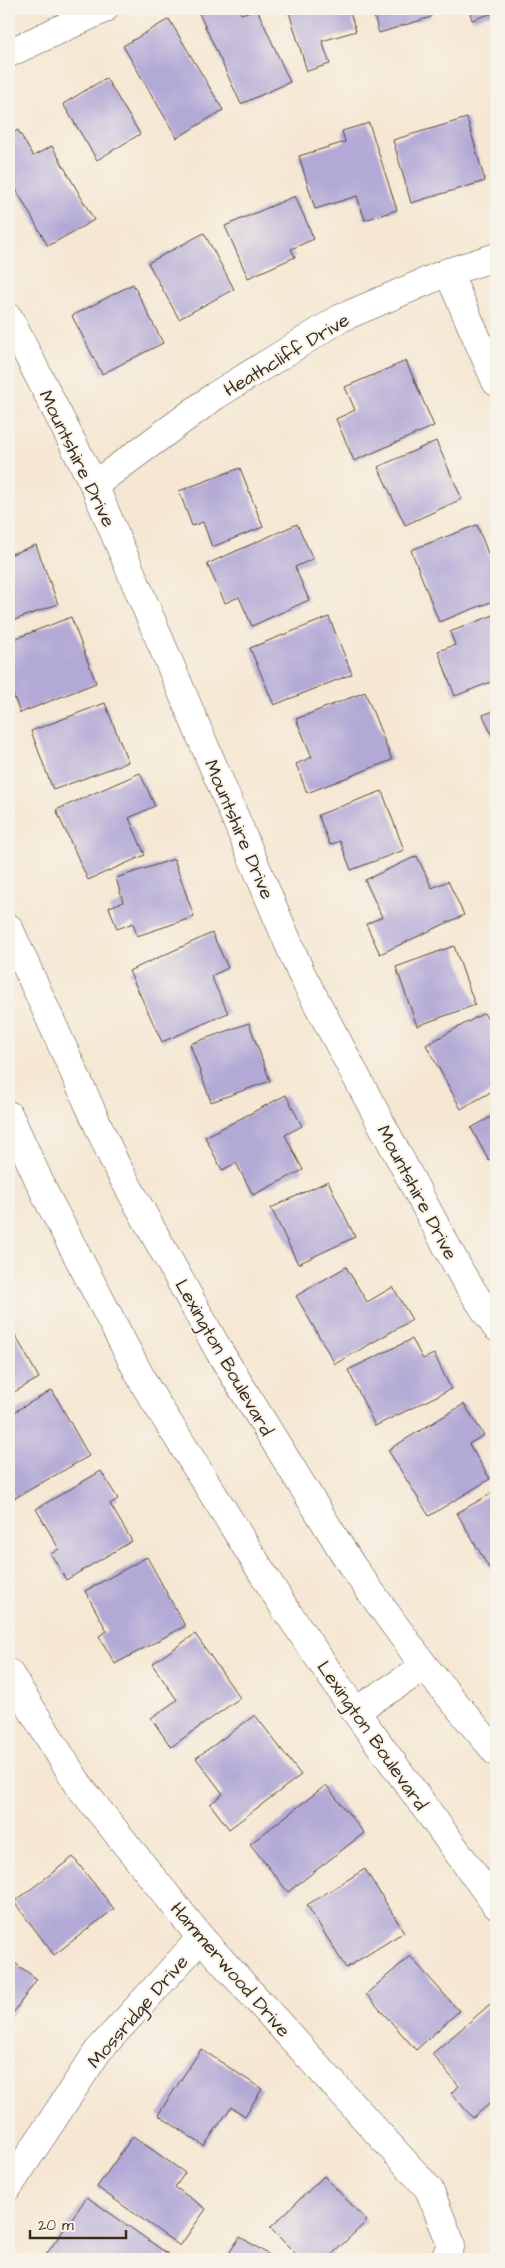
<svg xmlns="http://www.w3.org/2000/svg" width="505" height="2268" font-family="'Architects Daughter',sans-serif">
	<style>
		.building { fill: #b2a9d6 }
		.lines { fill: none; stroke-linecap: round; stroke-linejoin: round }
		.minor-casing { stroke: #574639; stroke-width: 29 }
		.minor { stroke: #fff; stroke-width: 28 }
		.labels { text-anchor: middle; stroke-width: 4; stroke-linejoin: round; paint-order: stroke }
		.street-label { font-size: 19px; fill: #3b2a1e; stroke: #f7f3e8 }
	</style>
	<rect width="100%" height="100%" fill="#f7f3e8"/>
	<filter id="ink" filterUnits="userSpaceOnUse"><feTurbulence type="fractalNoise" baseFrequency=".02" numOctaves="2"/><feDisplacementMap in="SourceGraphic" scale="10" xChannelSelector="R" yChannelSelector="G"/><feConvolveMatrix kernelMatrix="1 2 1 2 8 2 1 2 1" color-interpolation-filters="sRGB"/></filter>
	<filter id="wash" filterUnits="userSpaceOnUse"><feTurbulence type="fractalNoise" baseFrequency=".0096" numOctaves="4" result="noise"/><feDisplacementMap in="SourceGraphic" scale="20" xChannelSelector="R" yChannelSelector="G"/><feGaussianBlur stdDeviation="1.12" result="paint"/><feColorMatrix in="noise" values="0 0 0 0 0 0 0 0 0 0 0 0 0 0 0 0 0 1.4 0 .05"/><feComposite in="paint" operator="in"/></filter>
	<g filter="url(#wash)">
		<rect width="100%" height="100%" fill="#f5e7d3"/>
		<g id="blocks">
			<g class="building">
				<path d="M197 9H239L241 14 257 9 290 82 241 104Z"/>
				<path d="M288 9H349L356 31 322 41 330 64 307 71Z"/>
				<path d="M372 9H429L431 17 379 33Z"/>
				<path d="M469 9H496V12L472 20Z"/>
				<path d="M169 19 223 110 177 138 123 46Z"/>
				<path d="M106 78 140 134 97 160 63 104Z"/>
				<path d="M467 118 485 181 411 203 393 140Z"/>
				<path d="M369 123 397 210 365 220 357 196 315 209 299 156 345 142 342 131Z"/>
				<path d="M18 130 33 156 52 146 94 220 48 246 9 177V135Z"/>
				<path d="M295 196 314 239 291 249 295 257 248 278 225 226Z"/>
				<path d="M204 233 234 289 179 319 148 263Z"/>
				<path d="M133 284 163 343 102 374 72 316Z"/>
				<path d="M406 361 434 426 354 461 336 419 355 410 345 387Z"/>
				<path d="M436 441 462 499 405 525 378 467Z"/>
				<path d="M240 468 263 527 212 547 203 522 192 526 179 491Z"/>
				<path d="M297 524 313 559 295 567 309 600 252 626 239 597 225 603 207 564Z"/>
				<path d="M477 525 496 574V600L439 622 411 550Z"/>
				<path d="M36 545 58 604 9 622V555Z"/>
				<path d="M496 614V680L455 696 438 651 455 645 450 632Z"/>
				<path d="M71 617 96 683 20 713 9 684V641Z"/>
				<path d="M329 617 352 674 274 705 250 648Z"/>
				<path d="M365 692 392 760 307 793 296 764 312 757 296 719Z"/>
				<path d="M105 703 128 762 53 790 31 731Z"/>
				<path d="M496 710V745L483 715Z"/>
				<path d="M140 773 155 806 129 818 145 855 88 880 56 810Z"/>
				<path d="M382 791 404 850 351 870 340 841 330 845 318 815Z"/>
				<path d="M417 856 432 888 448 881 464 915 380 954 366 924 382 917 365 880Z"/>
				<path d="M174 859 194 917 137 936 133 923 117 929 109 907 123 902 116 878Z"/>
				<path d="M212 933 228 968 211 976 228 1013 162 1042 129 971Z"/>
				<path d="M454 946 475 1005 417 1026 396 967Z"/>
				<path d="M484 1013 496 1035V1089L461 1109 426 1045Z"/>
				<path d="M249 1023 270 1081 211 1102 190 1044Z"/>
				<path d="M286 1095 302 1126 285 1135 303 1170 253 1195 236 1163 222 1170 205 1137Z"/>
				<path d="M496 1114V1157L489 1161 471 1128Z"/>
				<path d="M328 1181 355 1237 298 1264 271 1208Z"/>
				<path d="M346 1267 367 1302 393 1287 412 1320 335 1364 296 1296Z"/>
				<path d="M9 1324 39 1378 9 1395Z"/>
				<path d="M412 1339 423 1359 434 1354 451 1389 375 1426 348 1370Z"/>
				<path d="M52 1390 89 1456 15 1498 9 1487V1415Z"/>
				<path d="M464 1404 484 1435 469 1444 490 1479 429 1516 388 1450Z"/>
				<path d="M101 1471 118 1499 110 1504 132 1541 66 1580 51 1554 59 1549 36 1509Z"/>
				<path d="M496 1491V1564L489 1568 457 1513Z"/>
				<path d="M147 1557 185 1626 115 1664 99 1636 107 1631 85 1591Z"/>
				<path d="M195 1634 240 1698 171 1747 151 1718 177 1700 152 1664Z"/>
				<path d="M255 1715 301 1775 229 1829 210 1804 223 1794 196 1758Z"/>
				<path d="M326 1785 364 1833 288 1892 250 1844Z"/>
				<path d="M73 1857 114 1909 54 1955 14 1902Z"/>
				<path d="M365 1869 404 1932 346 1968 307 1905Z"/>
				<path d="M410 1956 459 2011 416 2050 366 1994Z"/>
				<path d="M9 1959 37 1979 9 2019Z"/>
				<path d="M496 1999V2098L473 2118 451 2093 459 2086 432 2054Z"/>
				<path d="M201 2049 262 2089 245 2116 231 2107 204 2146 158 2115Z"/>
				<path d="M133 2136 185 2173 175 2187 206 2209 180 2246 97 2187Z"/>
				<path d="M324 2176 367 2221 327 2259H301L270 2228Z"/>
				<path d="M87 2197 168 2254 164 2259H43Z"/>
				<path d="M240 2237 276 2259H225Z"/>
			</g>
		</g>
	</g>
	<g filter="url(#ink)">
		<use href="#blocks" fill-opacity="0" stroke="#574639" stroke-width="1"/>
		<g class="lines">
			<g class="minor-casing">
				<g id="minor">
					<path d="M9 53 104 9"/>
					<path d="M448 272 496 382"/>
					<path d="M9 318 94 485 301 973 462 1275 496 1327"/>
					<path d="M94 485 215 396 341 318 448 272 496 257"/>
					<path d="M9 928 115 1163 219 1351 352 1566 425 1667 496 1752"/>
					<path d="M9 1115 46 1196 146 1387 282 1604 355 1711 496 1905"/>
					<path d="M9 1673 80 1787 201 1938 429 2189 451 2244 445 2259"/>
					<path d="M355 1711 425 1667"/>
					<path d="M9 2186 98 2051 201 1938"/>
				</g>
			</g>
			<use href="#minor" class="minor"/>
		</g>
	</g>
	<g class="labels">
		<g class="street-label">
			<text transform="translate(286 354) rotate(-31)" y="7">Heathcliff Drive</text>
			<text transform="translate(78 458) rotate(64)" y="7">Mountshire Drive</text>
			<text transform="translate(240 829) rotate(67)" y="7">Mountshire Drive</text>
			<text transform="translate(418 1192) rotate(62)" y="7">Mountshire Drive</text>
			<text transform="translate(225 1357) rotate(60)" y="7">Lexington Boulevard</text>
			<text transform="translate(373 1735) rotate(55)" y="7">Lexington Boulevard</text>
			<text transform="translate(231 1969) rotate(49)" y="7">Hammerwood Drive</text>
			<text transform="translate(137 2011) rotate(-49)" y="7">Mossridge Drive</text>
		</g>
	</g>
	<rect width="505" height="2268" fill="none" stroke="#f7f3e8" stroke-width="30"/>
	<path d="M30 2230v8h96v-8" fill="none" stroke="#3b2a1e" stroke-width="2.5"/>
	<text x="38" y="2230" font-size="15" fill="#3b2a1e" stroke="#f7f3e8" stroke-width="4" paint-order="stroke">20 m</text>
</svg>
